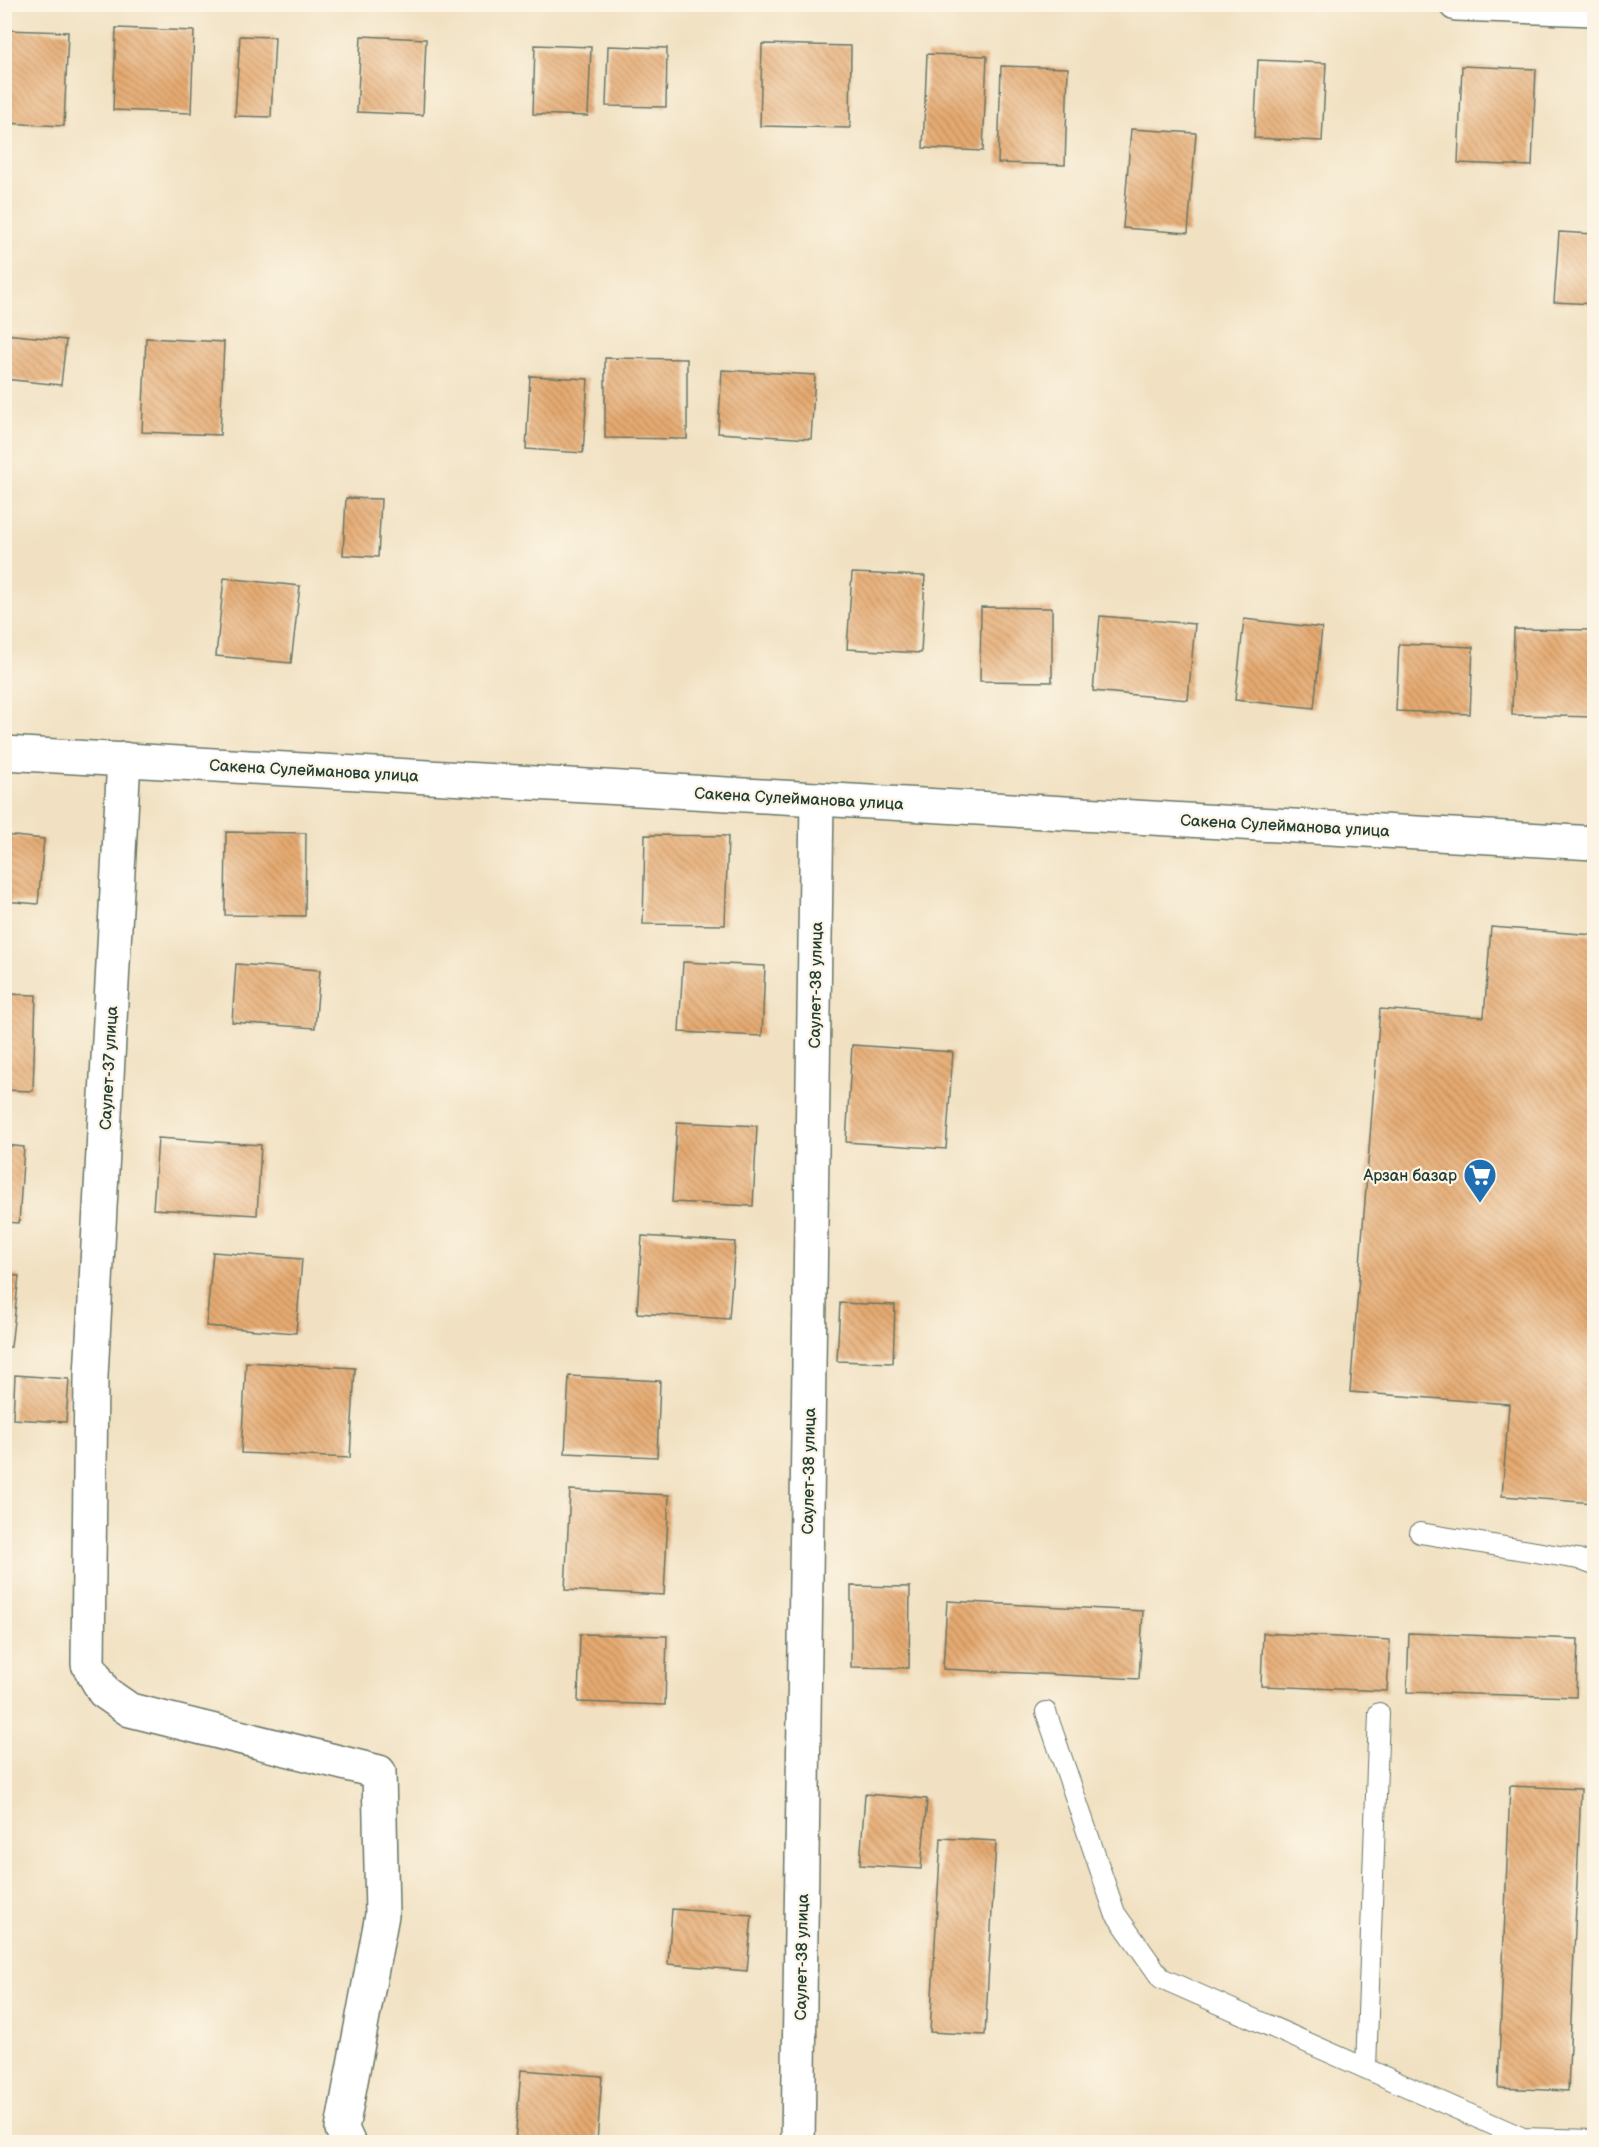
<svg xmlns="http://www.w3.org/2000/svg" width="1599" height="2147" font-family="'Balsamiq Sans',sans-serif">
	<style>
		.building { fill: url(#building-back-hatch) }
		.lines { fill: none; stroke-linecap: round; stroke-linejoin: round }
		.lane-casing { stroke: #687666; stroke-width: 22 }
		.street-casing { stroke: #687666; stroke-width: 36 }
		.lane { stroke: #fff; stroke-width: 20 }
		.street { stroke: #fff; stroke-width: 33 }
		.labels { text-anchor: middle; stroke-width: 4.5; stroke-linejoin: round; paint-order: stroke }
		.street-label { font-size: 16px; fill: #1f3d34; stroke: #fcf5e5 }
		.poi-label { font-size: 16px; fill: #1f3d34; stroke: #fcf5e5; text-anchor: end }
	</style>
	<defs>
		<pattern id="building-back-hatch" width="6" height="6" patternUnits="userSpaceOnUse" patternTransform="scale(1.5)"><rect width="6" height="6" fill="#e6aa71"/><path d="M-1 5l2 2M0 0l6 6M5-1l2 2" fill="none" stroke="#ba8c5e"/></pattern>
	</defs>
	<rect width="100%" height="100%" fill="#fcf5e5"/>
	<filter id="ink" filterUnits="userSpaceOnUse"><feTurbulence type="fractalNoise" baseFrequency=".0167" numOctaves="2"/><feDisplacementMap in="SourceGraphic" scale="12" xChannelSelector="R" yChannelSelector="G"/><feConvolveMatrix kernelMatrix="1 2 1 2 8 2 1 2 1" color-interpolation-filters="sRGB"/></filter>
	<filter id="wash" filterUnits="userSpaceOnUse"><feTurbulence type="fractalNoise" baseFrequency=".008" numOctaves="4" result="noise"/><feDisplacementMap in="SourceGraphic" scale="24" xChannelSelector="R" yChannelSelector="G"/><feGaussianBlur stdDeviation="1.35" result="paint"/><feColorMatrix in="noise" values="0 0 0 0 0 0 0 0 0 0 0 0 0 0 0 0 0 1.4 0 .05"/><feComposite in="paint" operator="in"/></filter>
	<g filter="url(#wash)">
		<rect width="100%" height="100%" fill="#f1e1c2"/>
		<g id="blocks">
			<g class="building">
				<path d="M116 28 194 31 191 113 113 110Z"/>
				<path d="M4 30 68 32 64 126 4 123Z"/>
				<path d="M240 36 275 37 271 117 235 116Z"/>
				<path d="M361 36 426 39 423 115 357 112Z"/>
				<path d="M762 44 851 46 850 128 760 126Z"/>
				<path d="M535 45 591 47 588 116 533 114Z"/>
				<path d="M608 46 667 48 666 107 606 106Z"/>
				<path d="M927 54 987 56 983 151 923 148Z"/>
				<path d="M1258 60 1326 63 1322 141 1254 138Z"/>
				<path d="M1001 66 1068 68 1065 165 998 163Z"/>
				<path d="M1462 66 1536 69 1532 166 1458 163Z"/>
				<path d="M1131 129 1196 133 1188 233 1123 228Z"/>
				<path d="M1559 232 1594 234V304L1554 302Z"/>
				<path d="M4 334 66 340 61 385 4 379Z"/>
				<path d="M146 338 224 342 220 435 142 432Z"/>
				<path d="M605 358 687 359V439L605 438Z"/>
				<path d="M722 370 815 375 811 439 718 433Z"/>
				<path d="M530 376 588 379 583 453 526 449Z"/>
				<path d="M346 498 381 499 378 557 343 555Z"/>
				<path d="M852 573 925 576 921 653 847 649Z"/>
				<path d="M224 578 300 586 291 663 216 656Z"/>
				<path d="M981 607 1052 608V682L980 681Z"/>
				<path d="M1100 616 1195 624 1188 700 1093 691Z"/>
				<path d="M1244 619 1322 628 1314 708 1235 700Z"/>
				<path d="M1514 629 1594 630V717L1512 715Z"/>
				<path d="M1399 644 1473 647 1470 714 1396 711Z"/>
				<path d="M226 832 306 833 305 916 225 915Z"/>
				<path d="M4 835 44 839 38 904 4 901Z"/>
				<path d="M645 835 728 836 725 925 643 924Z"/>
				<path d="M1491 927 1594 935V1503L1502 1496 1509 1404 1350 1392 1380 1009 1484 1017Z"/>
				<path d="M683 962 765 966 762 1036 679 1032Z"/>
				<path d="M236 964 320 970 315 1028 232 1022Z"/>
				<path d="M4 994 36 995 33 1091 4 1090Z"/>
				<path d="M852 1045 953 1052 946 1149 846 1142Z"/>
				<path d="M677 1122 757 1126 753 1206 672 1202Z"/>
				<path d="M158 1138 261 1145 257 1215 153 1209Z"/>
				<path d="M4 1145 24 1147 19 1223 4 1222Z"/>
				<path d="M642 1236 735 1242 729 1319 637 1313Z"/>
				<path d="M213 1252 302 1259 296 1333 206 1326Z"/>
				<path d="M4 1275 19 1276 11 1347H4Z"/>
				<path d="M840 1303 895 1305 893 1363 837 1361Z"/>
				<path d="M246 1362 355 1368 350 1458 241 1453Z"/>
				<path d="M15 1375 69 1379 66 1422 13 1419Z"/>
				<path d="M569 1376 660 1381 657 1457 565 1453Z"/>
				<path d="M570 1490 669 1495 664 1595 565 1590Z"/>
				<path d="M851 1586 910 1587 909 1668 851 1667Z"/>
				<path d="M947 1601 1143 1611 1139 1679 943 1669Z"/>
				<path d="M1263 1633 1390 1640 1387 1691 1261 1686Z"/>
				<path d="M1409 1633 1578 1639 1576 1697 1407 1692Z"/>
				<path d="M580 1634 667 1636 665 1705 578 1702Z"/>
				<path d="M1510 1786 1581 1789 1568 2091 1498 2088Z"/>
				<path d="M865 1794 927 1799 921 1869 860 1865Z"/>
				<path d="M941 1838 996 1841 985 2035 930 2032Z"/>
				<path d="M672 1909 752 1915 747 1971 668 1964Z"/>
				<path d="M521 2070 602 2076 597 2142H515Z"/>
			</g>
		</g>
	</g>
	<g filter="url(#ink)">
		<use href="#blocks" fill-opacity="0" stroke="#687666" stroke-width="1.5"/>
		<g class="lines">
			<g class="lane-casing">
				<g id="lane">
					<path d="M1420 1533 1578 1559 1594 1565"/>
					<path d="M1046 1712 1115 1913 1161 1978 1523 2138 1594 2140"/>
					<path d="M1366 2068 1379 1713"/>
				</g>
			</g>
			<g class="street-casing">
				<g id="street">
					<path d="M1456 4 1594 9"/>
					<path d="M4 753 1594 843"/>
					<path d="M124 759 91 1376 88 1664 104 1692 130 1710 379 1772 382 1915 342 2129 348 2142"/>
					<path d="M798 2142 817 799"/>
				</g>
			</g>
			<use href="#lane" class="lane"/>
			<use href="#street" class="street"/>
		</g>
	</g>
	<defs>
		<g id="supermarket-pin" transform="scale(1.725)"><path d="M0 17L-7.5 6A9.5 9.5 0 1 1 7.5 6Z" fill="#1f6fb2" stroke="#fcf5e5"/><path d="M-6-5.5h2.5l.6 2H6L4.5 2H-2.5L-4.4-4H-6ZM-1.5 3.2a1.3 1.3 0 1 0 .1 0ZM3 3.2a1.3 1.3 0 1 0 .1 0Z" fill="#fff"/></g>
	</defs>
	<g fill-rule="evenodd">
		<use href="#supermarket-pin" x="1480" y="1175"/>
	</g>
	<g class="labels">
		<g class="street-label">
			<text transform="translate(314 770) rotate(3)" y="6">Сакена Сулейманова улица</text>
			<text transform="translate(799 798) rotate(3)" y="6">Сакена Сулейманова улица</text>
			<text transform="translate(1285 825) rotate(3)" y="6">Сакена Сулейманова улица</text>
			<text transform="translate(815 985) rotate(-89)" y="6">Саулет-38 улица</text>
			<text transform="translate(108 1068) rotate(-87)" y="6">Саулет-37 улица</text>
			<text transform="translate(808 1471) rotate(-89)" y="6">Саулет-38 улица</text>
			<text transform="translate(801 1957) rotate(-89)" y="6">Саулет-38 улица</text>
		</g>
		<g class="poi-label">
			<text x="1457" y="1181">Арзан базар</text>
		</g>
	</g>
	<rect width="1599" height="2147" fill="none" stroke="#fcf5e5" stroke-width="24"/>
</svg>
